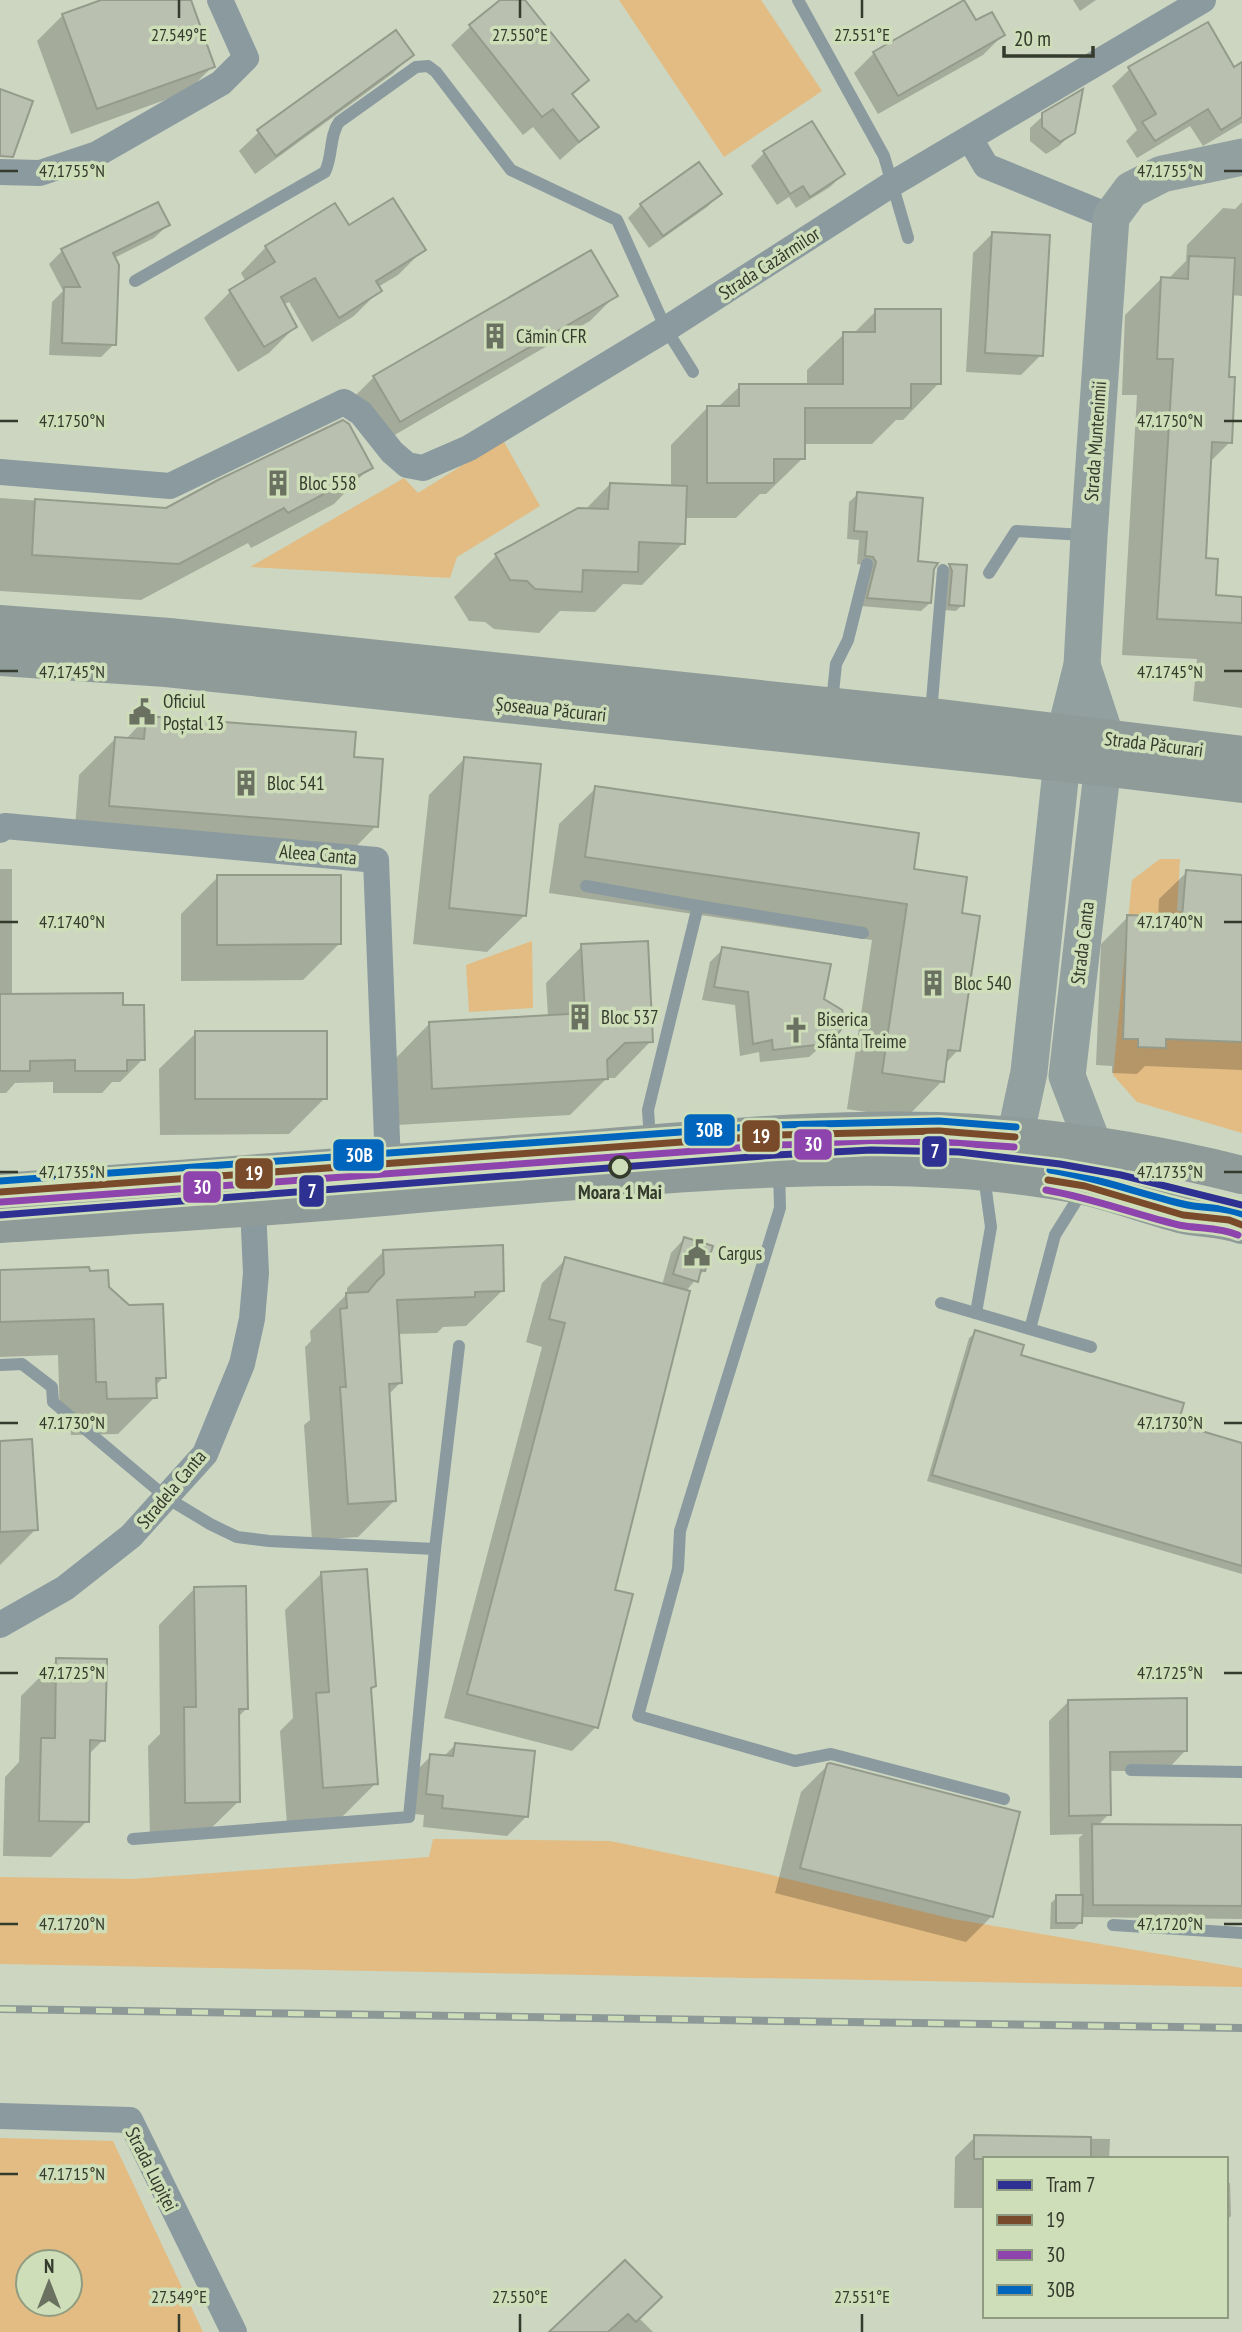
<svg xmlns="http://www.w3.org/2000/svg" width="1242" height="2332" font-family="'PT Sans Narrow',sans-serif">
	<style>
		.green { fill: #e2bc82; fill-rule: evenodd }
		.shadow { fill: #0003 }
		.building { fill: #b9c0b0; stroke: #949b8b; stroke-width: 2 }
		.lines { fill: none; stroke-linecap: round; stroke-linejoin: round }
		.lane { stroke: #8a9a9f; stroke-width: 12 }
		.street { stroke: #8a9a9f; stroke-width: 26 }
		.secondary { stroke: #92a0a0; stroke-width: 37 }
		.primary { stroke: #8f9b98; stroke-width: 38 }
		.rail-casing { stroke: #8c9997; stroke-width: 8 }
		.rail { stroke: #cedeb9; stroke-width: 5; stroke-dasharray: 16; stroke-linecap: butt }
		.bus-1-casing { stroke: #cedeb9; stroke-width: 12 }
		.bus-2-casing { stroke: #cedeb9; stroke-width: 12 }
		.bus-3-casing { stroke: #cedeb9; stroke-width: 12 }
		.bus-1 { stroke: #7a4b2a; stroke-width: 7 }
		.bus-2 { stroke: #8e44ad; stroke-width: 7 }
		.bus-3 { stroke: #0065bd; stroke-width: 7 }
		.tram-1-casing { stroke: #cedeb9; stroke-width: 12 }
		.tram-1 { stroke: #2e3092; stroke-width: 7 }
		.ticks { fill: none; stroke: #343a2c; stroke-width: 2.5 }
		.stop-dot { fill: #cedeb9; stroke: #343a2c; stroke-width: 3.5 }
		.labels { text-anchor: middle; stroke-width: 7; stroke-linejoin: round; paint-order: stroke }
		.street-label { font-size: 19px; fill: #343a2c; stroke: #cedeb9 }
		.poi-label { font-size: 19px; fill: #343a2c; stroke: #cedeb9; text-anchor: start }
		.stop-label { font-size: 19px; font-weight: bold; fill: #343a2c; stroke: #cedeb9 }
		.ticks-label { font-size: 18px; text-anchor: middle; fill: #343a2c; stroke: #cedeb9; stroke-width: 7; stroke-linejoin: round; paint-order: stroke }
		.line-badge { stroke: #cedeb9; stroke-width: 2.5 }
		.badge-label { font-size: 19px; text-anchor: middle; font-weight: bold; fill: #fff }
	</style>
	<rect width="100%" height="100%" fill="#cdd6c1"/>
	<g class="green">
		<path d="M619 0H761L822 91 724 157Z"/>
		<path d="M503 440 540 506 457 557 450 578 250 567 404 478 418 493Z"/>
		<path d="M1160 859H1180L1177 911 1242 917V1133L1137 1102 1113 1075 1132 880Z"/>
		<path d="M532 941 533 1008 469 1012 466 965Z"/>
		<path d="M433 1839 610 1841 759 1872 953 1919 1242 1968V1987L0 1964V1877L133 1879 429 1857Z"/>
		<path d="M0 2138 113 2141 203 2332H0ZM28 2262H70V2304H28Z"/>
	</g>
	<g class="shadow">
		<path d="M106 0H189L213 66 187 92 71 134 37 41 63 15Z"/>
		<path d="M503 0H523L587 80 572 95 597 127 560 160 533 127 523 135 451 45 470 27Z"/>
		<path d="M1073 0H1096L1080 11Z"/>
		<path d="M976 23 1003 35 983 55 878 114 854 73 874 53Z"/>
		<path d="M412 55 392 74 255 174 239 151 259 132Z"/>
		<path d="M1242 64V123L1203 146 1190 126 1137 158 1126 141 1137 130 1112 86 1130 69H1233Z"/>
		<path d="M1044 115 1073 132 1059 146 1046 154 1030 141V128Z"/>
		<path d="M764 153 843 174 830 187 796 208 789 197 777 205 751 166Z"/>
		<path d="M720 194 707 207 649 248 628 218 641 205Z"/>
		<path d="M1242 202V296L1231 295 1227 378 1230 442 1209 463 1204 560 1215 597 1242 599V708L1193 701 1197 659 1122 655 1137 395H1122L1125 315 1161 279H1168L1186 261 1187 245 1223 208 1235 209Z"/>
		<path d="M168 225 154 238 114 258V344L101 357 49 355 52 302 63 291 49 264 62 251Z"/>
		<path d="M993 233 1041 355 1021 375 966 372 973 253Z"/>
		<path d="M266 247 424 249 398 275 378 287 380 290 354 316 312 342 289 302 283 305 295 327 269 353 238 372 204 318 230 292 246 282 241 273Z"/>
		<path d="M590 252 616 295 590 321 374 447 348 403 374 377Z"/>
		<path d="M876 311 939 383 903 420H896L872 444H803V458L766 494H760L736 518H684L683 543 642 585 623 584 595 612 560 611 539 633 494 629 485 622 469 621 454 597 496 556 579 510H585L610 484 671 487V445L707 408H717L740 386H807V370L844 334H853Z"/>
		<path d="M370 467 334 504 251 548 248 543 141 600 0 591V498L167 510Z"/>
		<path d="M858 494 916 563 933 569 930 603 921 611 860 606 864 565 857 564 859 540 847 539 849 502Z"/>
		<path d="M950 566 965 567 962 605 956 611 944 610V571Z"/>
		<path d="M147 717 376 826 340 863 74 842 79 775 115 739 125 740Z"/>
		<path d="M465 758 524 916 487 952 413 944 429 795Z"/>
		<path d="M596 788 912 871 960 915 958 1050 945 1064 942 1081 906 1118 847 1109 872 940 549 893 559 824Z"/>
		<path d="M0 869H12V996L122 1006 143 1059 120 1082H112L102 1093H53V1082L15 1083 6 1093H0Z"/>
		<path d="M1187 872 1242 877V1070L1145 1066 1137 1074 1112 1073V1066L1096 1065 1101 944 1128 917 1158 918 1159 899Z"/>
		<path d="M218 877 339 944 303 980 181 981V914Z"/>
		<path d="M582 946 651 1041 615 1078H607L570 1115 397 1125 394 1060 430 1023 548 1017 546 983Z"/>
		<path d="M723 949 822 999 835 1034 809 1057 760 1062 759 1052 740 1056 735 1005 702 1000 710 962Z"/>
		<path d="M196 1033 325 1098 289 1134 160 1135 159 1069Z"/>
		<path d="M684 1239 704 1270 686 1291 613 1591 596 1727 572 1751 444 1718 542 1347 526 1342 542 1283 566 1259 662 1285 671 1253Z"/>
		<path d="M384 1251 503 1290 466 1326 443 1327 437 1333 397 1334 401 1382 388 1395 395 1500 358 1537 312 1540 304 1425 310 1420 305 1347 311 1341 310 1331 347 1294V1288Z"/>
		<path d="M0 1272H88L107 1288 164 1377 155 1386V1397L118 1434 71 1435 70 1418H60L58 1355 0 1357Z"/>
		<path d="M976 1332 1018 1356 1176 1425 1242 1445V1574L927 1481 969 1338Z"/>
		<path d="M0 1443 36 1529 0 1565Z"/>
		<path d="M321 1574 376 1783 339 1820 287 1824 280 1731 293 1718 285 1610Z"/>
		<path d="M195 1588 246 1709 237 1718 239 1801 202 1837 150 1838 148 1746 160 1734 159 1625Z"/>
		<path d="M57 1660 103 1740 88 1755 87 1821 51 1857 3 1856 5 1777 19 1762 21 1696Z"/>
		<path d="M1068 1702 1185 1751 1166 1771H1109V1814L1098 1825 1242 1827V1919L1081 1917V1922L1074 1929H1050L1051 1903 1057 1897H1080L1079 1838 1083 1834 1050 1835 1049 1721Z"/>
		<path d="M455 1745 527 1816 507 1836 423 1827 424 1815 407 1813 411 1776 431 1756 443 1757Z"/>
		<path d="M827 1766 992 1916 966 1942 775 1893 801 1792Z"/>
		<path d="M975 2137 1110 2139 1109 2159H985V2208H954L955 2157Z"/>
		<path d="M1226 2183H1230L1231 2216 1226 2221Z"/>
		<path d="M625 2262 639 2318 653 2332H552Z"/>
	</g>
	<g class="building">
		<path d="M101 0H191L215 67 97 109 62 14Z"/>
		<path d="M500 0H525L589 80 572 94 599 127 579 142 553 109 542 117 469 25Z"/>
		<path d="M964 0 976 20 992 12 1005 35 898 96 873 52Z"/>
		<path d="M1208 22 1234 67 1242 62V117L1221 130 1208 109 1155 141 1142 122 1156 114 1128 67Z"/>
		<path d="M396 30 414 55 276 156 257 130Z"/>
		<path d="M0 89 33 101 13 157 0 156Z"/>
		<path d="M1083 89 1075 133 1060 142 1042 127V113Z"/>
		<path d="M812 121 845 174 810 197 803 186 790 194 763 151Z"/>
		<path d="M699 162 722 194 663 236 640 204Z"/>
		<path d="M393 198 426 250 376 281 382 291 339 318 315 278 281 297 297 327 264 347 229 290 275 262 265 246 335 203 349 225Z"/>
		<path d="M158 202 170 225 113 253 119 265 116 345 62 343 64 287H80L61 249Z"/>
		<path d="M992 232 1050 235 1043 356 985 353Z"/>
		<path d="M591 250 618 296 400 422 373 376Z"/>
		<path d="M1189 256 1235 258 1229 377H1235L1232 443 1212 442 1206 558 1218 559 1216 595 1242 597V623L1157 619 1173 359H1157L1161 277 1188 279Z"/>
		<path d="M875 309H941V384H911V408H805V459H774V483H707V406H739V384H843V332H875Z"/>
		<path d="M343 420 349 424 373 468 288 513 284 508 179 564 32 555 35 499 166 508 218 480Z"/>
		<path d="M610 483 687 486 685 544 639 542 638 572 583 570 582 592 535 589 527 581 510 580 495 554 578 508 608 509Z"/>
		<path d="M857 492 923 498 918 561 938 563 934 569 931 603 867 598 876 562 873 557 865 556 867 532 854 531Z"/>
		<path d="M949 564 967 565 964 606 949 605 952 571Z"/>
		<path d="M146 716 356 732 354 757 383 759 378 827 109 806 115 737 144 739Z"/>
		<path d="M464 757 541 764 526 916 449 908Z"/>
		<path d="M595 786 919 833 914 869 967 877 962 913 980 916 960 1051 948 1050 944 1082 882 1073 907 904 585 857Z"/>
		<path d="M1186 870 1242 875V1042L1166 1039V1048L1138 1047V1039H1123L1127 915 1182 917Z"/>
		<path d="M217 875H341V944L217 945Z"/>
		<path d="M648 941 653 1042 625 1043 607 1060 608 1079 432 1089 429 1022 585 1013 581 944Z"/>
		<path d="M722 947 831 964 824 999 842 1010 845 1024 836 1036 824 1044 773 1050 772 1040 753 1044 748 992 714 987Z"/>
		<path d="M123 993V1005H144L145 1060H127V1071H75V1060L30 1061V1071H0V994Z"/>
		<rect x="195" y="1031" width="132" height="68"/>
		<path d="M684 1237 713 1246 705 1271 701 1270 698 1282 673 1274Z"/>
		<path d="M503 1245 504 1291 475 1292V1297L397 1300 402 1383 389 1384 396 1501 348 1504 340 1387H346L340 1309 347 1308 346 1293 368 1292 376 1282 384 1274 383 1250Z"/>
		<path d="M565 1257 690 1291 615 1590 633 1594 598 1728 467 1694 565 1323 549 1319Z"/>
		<path d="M89 1267 90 1271 108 1270 109 1287 129 1305 163 1304 166 1378H156L157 1398 107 1399 106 1382H96L94 1319 0 1322V1270Z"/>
		<path d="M975 1330 1024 1345 1021 1355 1184 1403 1178 1424 1242 1443V1566L932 1475Z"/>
		<path d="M32 1439 38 1530 0 1532V1441Z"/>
		<path d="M367 1569 376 1686 371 1688 378 1784 323 1788 316 1693 329 1692 321 1572Z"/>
		<path d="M246 1586 248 1709H239L240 1802 185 1803 184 1707H196L194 1587Z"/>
		<path d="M56 1658 107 1659 105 1741 90 1740 89 1822 39 1821 41 1738H55Z"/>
		<path d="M1187 1698V1751L1110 1752 1111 1815 1069 1816 1068 1700Z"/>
		<path d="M455 1743 535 1751 528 1817 442 1808 443 1796 426 1794 430 1754 453 1756Z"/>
		<path d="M830 1763 1020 1812 993 1917 800 1868 827 1764Z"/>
		<path d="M1092 1824 1242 1825V1906L1093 1905Z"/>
		<path d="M1056 1895H1083L1082 1923H1056Z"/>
		<path d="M974 2135 1091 2137V2159H974Z"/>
		<path d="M625 2260 662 2297 636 2322 628 2314 608 2332H549Z"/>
	</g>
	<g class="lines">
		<g class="lane">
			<path d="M798 0 884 156 908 238"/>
			<path d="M135 281 325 172C333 156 329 136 339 122L416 67 428 66 436 72 511 170 617 220 666 329 693 372"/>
			<path d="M989 573 1016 531 1084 535"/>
			<path d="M832 702 836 664 848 640 867 564"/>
			<path d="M931 713 943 570"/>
			<path d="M586 886 698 906"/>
			<path d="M650 1140 648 1110 698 906 863 933"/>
			<path d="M779 1171 780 1208 680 1531 678 1569 638 1716 795 1761 831 1754 1004 1799"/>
			<path d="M941 1303 1091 1347"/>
			<path d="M976 1313 991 1227 984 1176"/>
			<path d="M1030 1329 1055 1235 1083 1190"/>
			<path d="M0 1365 22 1364 52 1387 53 1402 167 1498 210 1524 237 1537 269 1541 435 1549 409 1817 133 1839"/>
			<path d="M435 1549 459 1346"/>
			<path d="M1131 1770 1242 1772"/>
			<path d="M1113 1925 1242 1933"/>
		</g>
		<g class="street">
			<path d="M970 139 986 166 1111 217"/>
			<path d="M0 172 40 173 97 154 221 83 246 58 220 0"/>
			<path d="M0 472 170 486 344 402 361 413 392 452 407 465 423 468 469 448 666 329 892 184 1203 0"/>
			<path d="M0 830 5 826 376 860 388 1164"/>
			<path d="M0 1625 65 1588 131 1536 205 1454 242 1364 252 1319 256 1273 253 1207"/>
			<path d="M0 2116 130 2120 234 2332"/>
		</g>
		<g class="secondary">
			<path d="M1082 665 1106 738 1067 1076 1093 1144"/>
			<path d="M1111 1177 1034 1152 1015 1137 1029 1072 1065 733 1082 665 1089 536 1111 217 1131 190 1162 174 1242 157"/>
		</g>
		<g class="primary">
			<path d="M0 624 169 637 931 717 1242 755"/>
			<path d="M0 657 166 668 1103 767 1242 784"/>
			<path d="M0 1192C181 1178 363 1166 544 1152 675 1143 807 1127 938 1131 1041 1135 1143 1150 1242 1175"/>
			<path d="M0 1224C132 1215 263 1208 395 1196 510 1186 624 1176 739 1170 854 1165 971 1163 1084 1186 1116 1193 1148 1206 1180 1214 1201 1219 1222 1218 1242 1225"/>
		</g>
		<g class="rail-casing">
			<path id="rail" d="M0 2009 1242 2028"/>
		</g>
		<use href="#rail" class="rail"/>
		<g class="bus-1-casing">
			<g id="bus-1">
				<path d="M1048 1180 1085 1186 1183 1215 1229 1220 1242 1225"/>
				<path d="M0 1192 777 1135 939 1131 1015 1137"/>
			</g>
		</g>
		<g class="bus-2-casing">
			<g id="bus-2">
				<path d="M1046 1190C1092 1198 1134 1214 1179 1225 1199 1229 1219 1227 1238 1235"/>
				<path d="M1 1202 778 1145 939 1142 1014 1147"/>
			</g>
		</g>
		<g class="bus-3-casing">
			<g id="bus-3">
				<path d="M1050 1170C1095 1177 1138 1193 1183 1204 1202 1209 1223 1206 1242 1214"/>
				<path d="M0 1181 777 1125 939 1121 1016 1127"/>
			</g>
		</g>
		<use href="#bus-1" class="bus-1"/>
		<use href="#bus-2" class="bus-2"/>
		<use href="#bus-3" class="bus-3"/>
		<g class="tram-1-casing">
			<path id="tram-1" d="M0 1215 776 1155 871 1150 959 1152 1060 1164 1121 1175 1242 1205"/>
		</g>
		<use href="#tram-1" class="tram-1"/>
	</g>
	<path class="ticks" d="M179 0V18M520 0V18M862 0V18M0 171H18M1224 171H1242M0 421H18M1224 421H1242M0 671H18M1224 671H1242M0 922H18M1224 922H1242M0 1172H18M1224 1172H1242M0 1423H18M1224 1423H1242M0 1673H18M1224 1673H1242M0 1924H18M1224 1924H1242M0 2174H18M179 2314V2332M520 2314V2332M862 2314V2332"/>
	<defs>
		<g id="building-bare" transform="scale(2.1)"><path d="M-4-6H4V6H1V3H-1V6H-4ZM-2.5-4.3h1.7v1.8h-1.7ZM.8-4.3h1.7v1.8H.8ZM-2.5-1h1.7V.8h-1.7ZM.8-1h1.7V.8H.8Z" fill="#6a7160" stroke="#cedeb9" stroke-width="2.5" paint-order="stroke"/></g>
		<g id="civic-bare" transform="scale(2.1)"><path d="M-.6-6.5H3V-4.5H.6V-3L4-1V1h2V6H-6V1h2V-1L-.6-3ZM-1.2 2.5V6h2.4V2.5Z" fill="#6a7160" stroke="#cedeb9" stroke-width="2.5" paint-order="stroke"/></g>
		<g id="church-bare" transform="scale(2.1)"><path d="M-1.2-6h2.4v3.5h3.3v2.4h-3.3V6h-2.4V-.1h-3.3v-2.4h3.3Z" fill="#6a7160" stroke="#cedeb9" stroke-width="2.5" paint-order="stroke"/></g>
	</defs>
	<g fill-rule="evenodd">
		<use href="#building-bare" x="495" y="336"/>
		<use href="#building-bare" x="278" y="483"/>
		<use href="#civic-bare" x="142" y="712"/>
		<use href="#building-bare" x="246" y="783"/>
		<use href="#building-bare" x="933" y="983"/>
		<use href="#building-bare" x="580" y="1017"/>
		<use href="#church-bare" x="796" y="1030"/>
		<use href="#civic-bare" x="697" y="1253"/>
	</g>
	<circle class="stop-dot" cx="620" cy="1167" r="10"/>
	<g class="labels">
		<g class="street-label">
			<text transform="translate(769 263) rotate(-33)" y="7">Strada Cazărmilor</text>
			<text transform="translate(1095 441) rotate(-86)" y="7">Strada Muntenimii</text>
			<text transform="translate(551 709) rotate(6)" y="7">Șoseaua Păcurari</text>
			<text transform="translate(1154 744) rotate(7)" y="7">Strada Păcurari</text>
			<text transform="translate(318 854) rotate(5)" y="7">Aleea Canta</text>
			<text transform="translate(1082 943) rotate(-83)" y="7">Strada Canta</text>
			<text transform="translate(171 1489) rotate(-50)" y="7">Stradela Canta</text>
			<text transform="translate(152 2169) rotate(63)" y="7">Strada Lupiței</text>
		</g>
		<g class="poi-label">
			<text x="516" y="343">Cămin CFR</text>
			<text x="299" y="490">Bloc 558</text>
			<text x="163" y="708">Oficiul<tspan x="163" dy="22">Poștal 13</tspan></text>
			<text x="267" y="790">Bloc 541</text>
			<text x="954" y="990">Bloc 540</text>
			<text x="601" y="1024">Bloc 537</text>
			<text x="817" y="1026">Biserica<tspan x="817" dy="22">Sfânta Treime</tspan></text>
			<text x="718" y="1260">Cargus</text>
		</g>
		<g class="stop-label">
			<text x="620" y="1199">Moara 1 Mai</text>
		</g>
	</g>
	<g class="ticks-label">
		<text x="179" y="41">27.549°E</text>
		<text x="520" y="41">27.550°E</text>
		<text x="862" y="41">27.551°E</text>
		<text x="72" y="177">47.1755°N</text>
		<text x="1170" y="177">47.1755°N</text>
		<text x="72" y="427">47.1750°N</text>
		<text x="1170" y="427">47.1750°N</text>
		<text x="72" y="678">47.1745°N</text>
		<text x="1170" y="678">47.1745°N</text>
		<text x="72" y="928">47.1740°N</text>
		<text x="1170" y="928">47.1740°N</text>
		<text x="72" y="1178">47.1735°N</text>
		<text x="1170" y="1178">47.1735°N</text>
		<text x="72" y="1429">47.1730°N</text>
		<text x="1170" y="1429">47.1730°N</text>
		<text x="72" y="1679">47.1725°N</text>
		<text x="1170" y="1679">47.1725°N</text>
		<text x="72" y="1930">47.1720°N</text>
		<text x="1170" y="1930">47.1720°N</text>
		<text x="72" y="2180">47.1715°N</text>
		<text x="179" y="2303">27.549°E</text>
		<text x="520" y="2303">27.550°E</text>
		<text x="862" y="2303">27.551°E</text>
	</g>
	<g class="line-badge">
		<rect x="683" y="1113" width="53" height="34" rx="7" fill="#0065bd"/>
		<rect x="741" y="1119" width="40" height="34" rx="7" fill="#7a4b2a"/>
		<rect x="793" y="1128" width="40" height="33" rx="7" fill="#8e44ad"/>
		<rect x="921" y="1135" width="27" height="33" rx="7" fill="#2e3092"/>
		<rect x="332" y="1138" width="53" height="34" rx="7" fill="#0065bd"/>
		<rect x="234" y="1157" width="40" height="33" rx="7" fill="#7a4b2a"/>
		<rect x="182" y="1170" width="40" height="34" rx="7" fill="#8e44ad"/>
		<rect x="298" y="1174" width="27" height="34" rx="7" fill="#2e3092"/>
	</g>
	<g class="badge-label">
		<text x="709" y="1137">30B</text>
		<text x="761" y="1143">19</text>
		<text x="813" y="1151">30</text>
		<text x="935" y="1158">7</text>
		<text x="359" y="1162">30B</text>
		<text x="254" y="1180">19</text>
		<text x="202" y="1194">30</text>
		<text x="312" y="1198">7</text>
	</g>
	<rect x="983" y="2157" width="245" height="161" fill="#cedeb9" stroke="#909c81" stroke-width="2"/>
	<rect x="997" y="2180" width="35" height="10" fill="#2e3092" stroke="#909c81" stroke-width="2"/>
	<text x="1046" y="2192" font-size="21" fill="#343a2c">Tram 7</text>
	<rect x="997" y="2215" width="35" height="10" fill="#7a4b2a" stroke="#909c81" stroke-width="2"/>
	<text x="1046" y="2227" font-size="21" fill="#343a2c">19</text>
	<rect x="997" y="2250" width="35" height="10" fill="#8e44ad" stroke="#909c81" stroke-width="2"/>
	<text x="1046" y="2262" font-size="21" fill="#343a2c">30</text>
	<rect x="997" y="2285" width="35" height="10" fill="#0065bd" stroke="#909c81" stroke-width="2"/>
	<text x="1046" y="2297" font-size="21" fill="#343a2c">30B</text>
	<g transform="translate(49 2283)"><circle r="33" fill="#cedeb9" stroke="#909c81" stroke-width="2"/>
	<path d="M0-5L12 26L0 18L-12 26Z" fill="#6a7160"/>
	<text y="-10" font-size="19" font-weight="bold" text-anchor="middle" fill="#343a2c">N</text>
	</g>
	<path d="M1004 46v10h89v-10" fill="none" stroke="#343a2c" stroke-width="3.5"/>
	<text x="1014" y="46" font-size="21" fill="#343a2c" stroke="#cedeb9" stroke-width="5" paint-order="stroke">20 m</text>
</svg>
